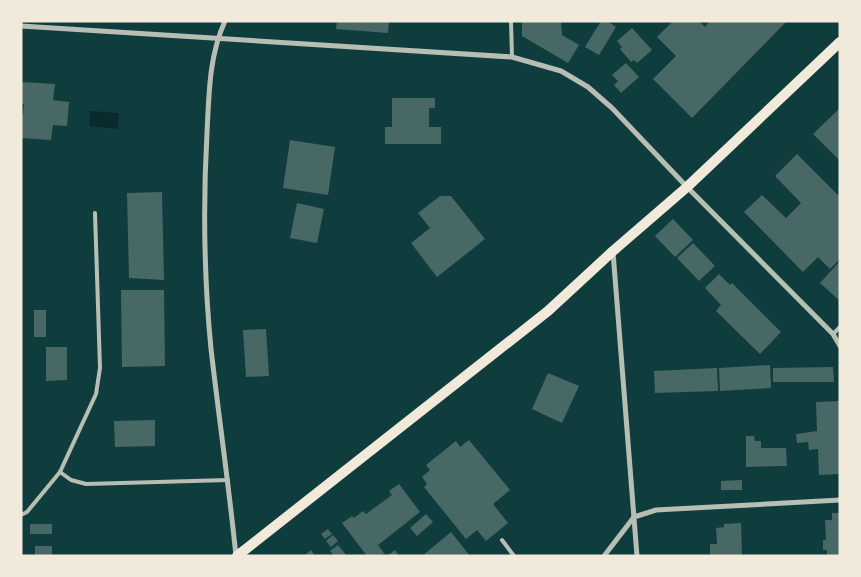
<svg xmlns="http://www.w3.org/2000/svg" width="861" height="577" font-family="Literata,serif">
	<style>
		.water { fill: #0a2a2b }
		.building { fill: #486865 }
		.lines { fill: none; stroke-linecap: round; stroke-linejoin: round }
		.service { stroke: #b8beb3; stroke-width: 4 }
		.minor { stroke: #b8beb3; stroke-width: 5 }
		.secondary { stroke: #f1e9da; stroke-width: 10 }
	</style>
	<rect width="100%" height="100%" fill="#0f3d3e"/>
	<path class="water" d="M90 111 119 113 118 129 89 126Z"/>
	<g class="building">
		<path d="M337 21H389L388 33 336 29Z"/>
		<path d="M522 21H561L562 35 579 45 568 63 522 36Z"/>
		<path d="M601 21H607L616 27 599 55 585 47Z"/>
		<path d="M673 21H699L705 27 710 21H787L692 118 653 79 676 56 657 37Z"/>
		<path d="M632 28 652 50 637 63 634 60 631 62 620 49 622 47 617 41Z"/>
		<path d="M626 63 639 77 621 93 614 85 618 81 612 75Z"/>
		<path d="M21 82 55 84 53 100 69 102 67 126 53 125 51 140 21 138V114L23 115 24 104 21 103Z"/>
		<path d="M392 98H435V108H429V127H441V144H385V127H392Z"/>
		<path d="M840 108V161L813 134Z"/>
		<path d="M290 140 335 147 328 195 283 188Z"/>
		<path d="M797 154 840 197V259L830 269 818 257 803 272 744 212 762 195 786 218 801 203 775 176Z"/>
		<path d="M162 192 164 280 129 278 127 193Z"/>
		<path d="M440 196H451L485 239 437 277 411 243 430 228 418 213Z"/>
		<path d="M297 203 324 209 317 243 290 238Z"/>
		<path d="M673 219 693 240 675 257 655 236Z"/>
		<path d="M693 243 715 266 699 281 677 258Z"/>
		<path d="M840 261V301L820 283Z"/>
		<path d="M719 274 730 285 732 283 781 332 760 354 716 311 721 305 705 288Z"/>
		<path d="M121 290H164L165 366 122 367Z"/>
		<rect x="34" y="310" width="12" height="27"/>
		<path d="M266 329 269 376 246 377 243 330Z"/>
		<path d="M46 347H67V380L46 381Z"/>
		<path d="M770 365 771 388 720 391 719 368Z"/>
		<path d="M833 367 834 382H773V368Z"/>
		<path d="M717 368 718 391 655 393 654 371Z"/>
		<path d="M548 373 579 386 562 423 532 409Z"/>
		<path d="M840 401V474L819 475 818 449 809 450 808 442 797 443 796 434 817 431 816 402Z"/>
		<path d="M155 420V446L115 447 114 421Z"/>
		<path d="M746 436H754L755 441H761V448H786L787 466 746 467Z"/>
		<path d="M469 440 510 490 493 504 508 523 486 541 477 530 466 539 424 487 427 484 422 477 430 470 426 465 456 441 460 447Z"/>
		<path d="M742 480V490H721V481Z"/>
		<path d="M399 484 420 512 378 545 384 553 380 556H367L342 523 352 516 354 518 363 511 366 514 392 495 389 491Z"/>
		<path d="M832 513H840V556H827V550H823V540H826L825 520H832Z"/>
		<path d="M426 514 433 522 417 536 410 528Z"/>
		<path d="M741 523 742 556H710V544H717L716 528 724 527V524Z"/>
		<rect x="30" y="524" width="22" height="10"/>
		<path d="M328 529 332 534 325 539 321 534Z"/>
		<path d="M451 532 470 556H422Z"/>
		<path d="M333 535 338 541 331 547 326 541Z"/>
		<path d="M338 545 347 556H334L330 551Z"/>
		<rect x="35" y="546" width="17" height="10"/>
		<path d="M311 550 315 556H304Z"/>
		<path d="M395 550 399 556H387Z"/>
	</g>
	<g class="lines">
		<g class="service">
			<path d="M511 21 512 57"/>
			<path d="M833 334 840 327"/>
			<path d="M60 472 71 480 86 484 228 480"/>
			<path d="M21 515 27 512 60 472 96 394 100 368 95 213"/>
			<path d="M502 540 514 556"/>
		</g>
		<g class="minor">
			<path d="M225 21C209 56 209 94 207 133 203 204 204 277 211 349 219 418 229 487 236 556"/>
			<path d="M21 26 512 57 561 71 588 87 612 108 687 187 833 334 840 346"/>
			<path d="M613 252 637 556"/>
			<path d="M604 556 634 517 656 510 840 500"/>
		</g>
		<path class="secondary" d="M237 556 548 311 613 251 687 187 840 42"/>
	</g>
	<rect width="861" height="577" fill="none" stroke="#f1e9da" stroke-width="45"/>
</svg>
